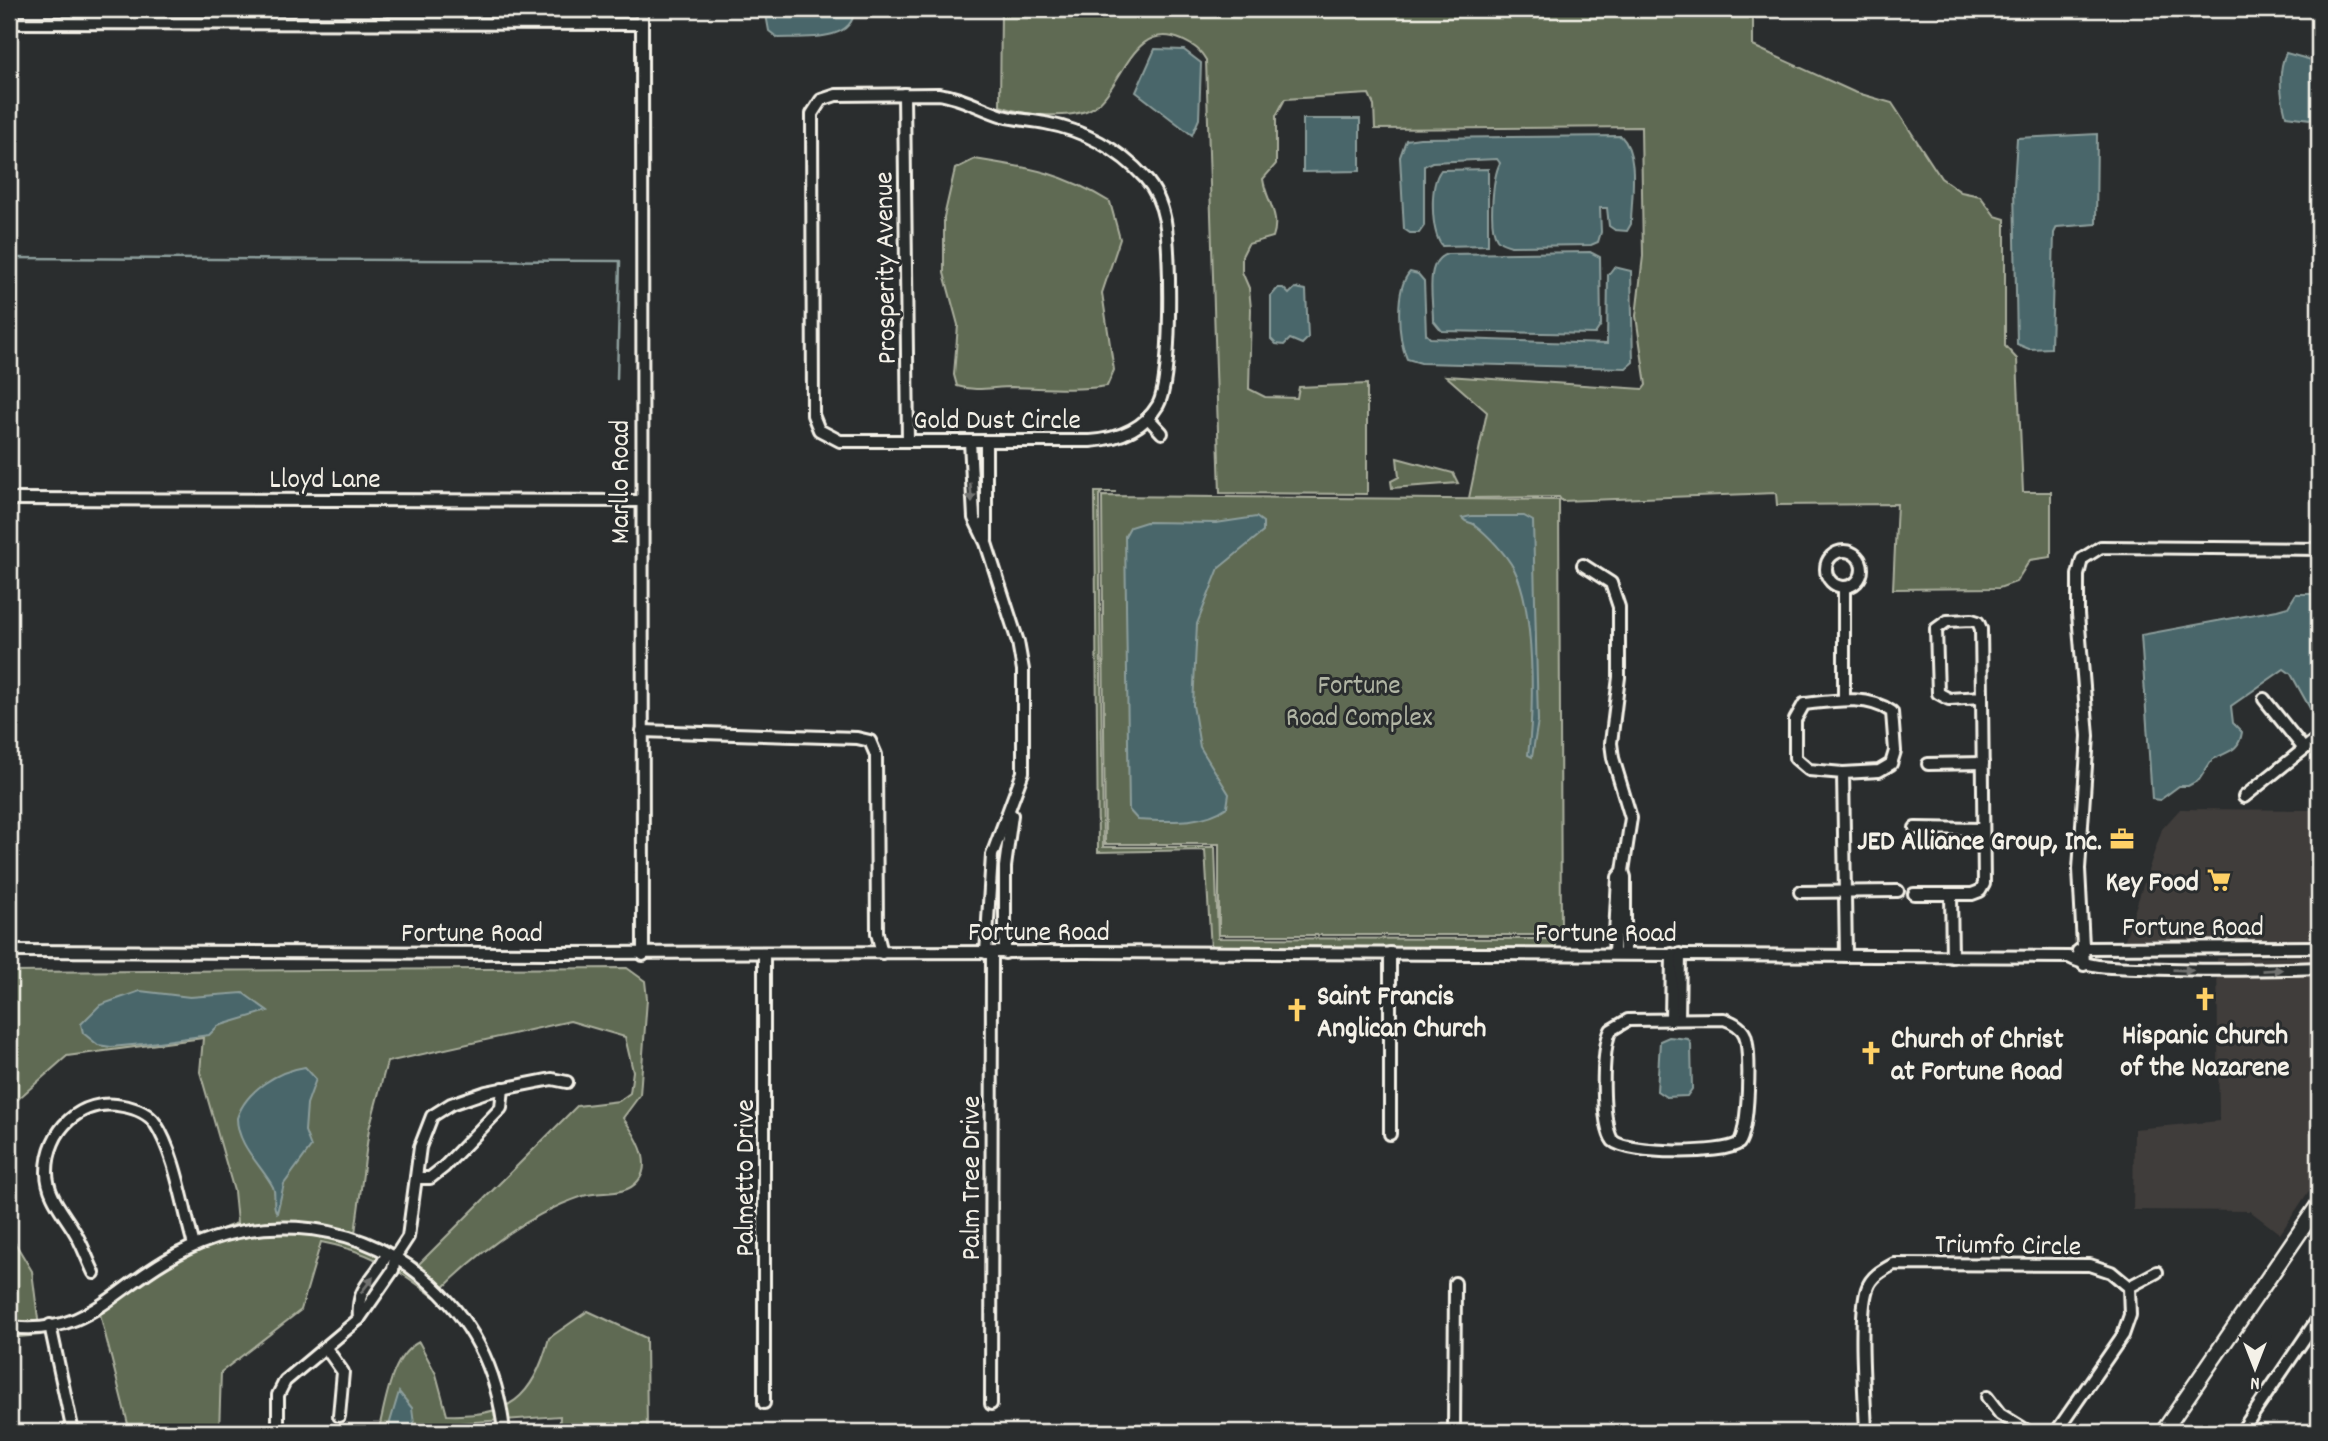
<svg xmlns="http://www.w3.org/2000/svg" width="2328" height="1441" font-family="Dekko,sans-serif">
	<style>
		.built { fill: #3f3c3a }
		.green { fill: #5f6b52; stroke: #aaae9d; stroke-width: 2; fill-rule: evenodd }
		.water { fill: #48666a; stroke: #8d9e9c; stroke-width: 2 }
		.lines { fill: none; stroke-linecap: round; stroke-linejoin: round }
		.stream { stroke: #8d9e9c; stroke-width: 2.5 }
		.minor-casing { stroke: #f4f1e8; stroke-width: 16 }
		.major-casing { stroke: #f4f1e8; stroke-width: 19 }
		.minor { stroke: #2a2d2e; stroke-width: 10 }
		.major { stroke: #2a2d2e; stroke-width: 14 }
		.oneway { fill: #71726f }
		.labels { text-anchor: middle; stroke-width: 6; stroke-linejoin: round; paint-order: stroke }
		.street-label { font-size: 28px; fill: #f4f1e8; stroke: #2a2d2e }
		.park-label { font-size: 28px; fill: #b1b5a4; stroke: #2a2d2e }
		.poi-label { font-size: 28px; font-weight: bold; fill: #f4f1e8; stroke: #2a2d2e; text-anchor: end }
	</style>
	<rect width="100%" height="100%" fill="#2a2d2e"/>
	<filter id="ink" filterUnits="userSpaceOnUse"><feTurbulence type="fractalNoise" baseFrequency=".0143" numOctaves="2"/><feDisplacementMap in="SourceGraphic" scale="14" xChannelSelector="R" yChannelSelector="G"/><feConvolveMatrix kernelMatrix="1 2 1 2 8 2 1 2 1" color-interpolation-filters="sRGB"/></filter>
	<g filter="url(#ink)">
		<g class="built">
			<path d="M2180 809 2319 810V947L2122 948 2162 829Z"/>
			<path d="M2319 956V1176L2280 1234 2250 1211 2133 1210 2134 1129 2219 1121 2217 958Z"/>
		</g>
		<g class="green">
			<path d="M1001 9H1753V46L1854 92 1892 103 1941 178 1961 192 1980 196 1995 216 2005 219V346L2017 359 2023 492H2051V557L2030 560 2016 582 1999 588 1893 589 1897 504 1777 505 1776 493 1562 501 1559 497 1469 498 1487 412 1446 376 1643 389 1646 385 1636 316 1643 256 1641 127 1375 129 1374 105 1369 94 1285 99 1276 116V164L1263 179C1266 201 1281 214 1273 237L1248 244 1242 256V272L1249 288 1251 309 1249 389 1265 397 1297 398 1299 387 1367 384V494L1220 493 1206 60C1199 48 1194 46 1182 40 1128 17 1122 99 1086 111 1061 119 1024 115 1000 106Z"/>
			<path d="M975 159C1031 168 1061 172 1110 202L1120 239 1102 293 1114 370 1107 386C1074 391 1045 388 1012 387 993 387 976 392 957 386L954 375 958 325 944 273V217L955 169Z"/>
			<path d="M1397 458 1453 473 1458 483 1392 488 1391 481 1399 477Z"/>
			<path d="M1095 492H1116H1102L1099 496 1103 847H1215L1218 938 1556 939V949H1211L1205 850 1098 852Z"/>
			<path d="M1102 496 1559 500 1561 935H1219V844H1105Z"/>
			<path d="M627 968 645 981 647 999 640 1095 623 1118C634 1133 654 1162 638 1181 625 1197 602 1190 583 1196 527 1215 475 1255 434 1297 400 1269 365 1250 321 1242L301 1310 221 1372 219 1432H130L97 1302 174 1248 237 1223 234 1191 200 1072 203 1038 67 1056 9 1107V972ZM570 1021 625 1037 633 1071 630 1093 619 1101 577 1106 419 1264 379 1241 355 1233 369 1129 387 1062Z"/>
			<path d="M9 1233 32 1271 40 1335 9 1338Z"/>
			<path d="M588 1311 646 1338 647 1432H559L560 1416 446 1424 445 1432H378C386 1403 390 1356 419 1342L436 1374 447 1415C509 1417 533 1399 549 1338Z"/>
		</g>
		<g class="water">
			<path d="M765 9H854C855 43 801 37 778 38L769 31Z"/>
			<path d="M1155 49 1184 50 1201 63 1199 119 1192 135 1136 92Z"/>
			<path d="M2286 53 2319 62V120L2286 116C2281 97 2277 72 2286 53Z"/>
			<path d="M1303 119H1360V171L1303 172Z"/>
			<path d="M2097 134 2096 224 2057 227 2054 233 2051 348 2029 349 2017 344 2014 186 2017 138Z"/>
			<path d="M1621 136C1640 155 1631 198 1631 224L1627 231 1615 230 1609 226 1607 208H1600L1601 232 1598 242 1591 245 1511 246C1506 244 1501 244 1497 239 1488 226 1493 176 1500 163L1497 159 1432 162 1424 166V226L1419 233H1410L1404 229 1400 157 1406 140 1420 138Z"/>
			<path d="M1488 169V245L1442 246C1431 231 1429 185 1441 170Z"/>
			<path d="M1590 252 1600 257 1601 325 1595 334 1442 331 1433 320C1433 299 1424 261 1447 254Z"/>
			<path d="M1614 267 1631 271 1633 362 1626 368 1421 363 1407 359C1398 339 1394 289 1410 272L1418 274 1424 281 1426 334 1430 338 1607 344 1608 275Z"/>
			<path d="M1278 288H1283L1289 294 1295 288 1306 290 1308 338 1302 344 1290 339 1284 345 1276 344 1271 339V296Z"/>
			<path d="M1471 516H1524L1533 521 1538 721 1532 757 1528 755C1534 710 1535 609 1514 569 1506 554 1488 535 1475 525 1470 521 1467 524 1462 518Z"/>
			<path d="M1256 517 1263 522V532L1219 568 1197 624 1193 705 1200 747 1229 794 1227 807C1203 825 1166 821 1138 820L1129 810 1125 536 1130 527 1146 522 1216 523Z"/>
			<path d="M2296 594H2312L2314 601 2313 647 2319 701 2316 711 2311 710 2291 674 2284 669 2231 706 2233 723 2242 732C2239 753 2226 751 2212 760L2199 780 2188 786H2179L2160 800 2152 799 2141 635 2277 610 2288 607Z"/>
			<path d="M140 991 190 997 243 993 268 1011 218 1026 209 1035 143 1044 111 1047 98 1045 83 1033 81 1024 100 1005Z"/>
			<path d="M1669 1037 1688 1039 1691 1044 1692 1089 1687 1096 1666 1097 1657 1091 1660 1041Z"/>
			<path d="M305 1067 316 1079 307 1104 305 1131 311 1147 284 1184 277 1213C271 1205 277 1196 273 1187 261 1165 237 1145 237 1118 246 1090 278 1071 305 1067Z"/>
			<path d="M399 1392 412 1408 415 1432H387Z"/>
		</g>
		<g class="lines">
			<path class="stream" d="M9 258 620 261 617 379"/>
			<g class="minor-casing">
				<g id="minor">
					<path d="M642 9 643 955"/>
					<path d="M9 23 642 24"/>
					<path d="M904 94 908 441"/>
					<path d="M938 94C962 97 981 109 1003 116 1017 120 1031 120 1045 123 1083 130 1119 149 1145 178 1156 190 1162 206 1165 221 1171 252 1172 381 1158 405 1143 430 1117 439 1090 441H840L819 430 813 415 812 114 821 100 836 95Z"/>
					<path d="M1148 418 1162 433"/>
					<path d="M970 441 974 518 986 543 1018 642 1023 670V772L992 855 986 953"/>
					<path d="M986 441V540"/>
					<path d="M9 499 640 501"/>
					<circle cx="1844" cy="569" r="18"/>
					<path d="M1583 565 1611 583 1619 607V677L1611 743 1613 758 1631 818 1623 871 1618 877 1614 953"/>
					<path d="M1972 620 1978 622 1981 629 1982 697 1949 699 1938 693 1936 629 1947 621Z"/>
					<path d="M2264 699 2304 749"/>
					<path d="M1844 700V587"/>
					<path d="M642 731 857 738 870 741 876 755 877 933 882 953"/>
					<path d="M1928 764 1983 763"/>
					<path d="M1843 773 1879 771 1891 764 1895 751 1892 712C1868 694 1832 701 1804 704L1795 720V758L1809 770 1843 773 1846 956"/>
					<path d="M2244 797 2319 737"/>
					<path d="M1915 828 1983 829"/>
					<path d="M1623 871 1625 877V954"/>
					<path d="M1800 892 1898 891"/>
					<path d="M1914 894H1972L1980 891 1984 884 1982 697"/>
					<path d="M1951 894 1952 957"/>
					<path d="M9 951C368 954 727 953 1086 952 1414 951 1742 957 2069 957 2091 969 2117 967 2142 968 2202 971 2260 970 2319 968"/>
					<path d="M2078 951 2083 948 2319 947"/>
					<path d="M764 953V1403"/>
					<path d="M1005 953V867L1012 815"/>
					<path d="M1390 953V1134"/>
					<path d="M2084 965 2079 869 2088 736 2078 614V575L2082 559 2101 547 2319 549"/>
					<path d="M1679 1019 1680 954"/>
					<path d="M1724 1019C1733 1022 1741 1026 1745 1035 1751 1052 1749 1130 1739 1143 1723 1155 1628 1154 1613 1141 1601 1126 1601 1047 1611 1030L1628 1020Z"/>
					<path d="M1671 1020 1672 954"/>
					<path d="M416 1178H430L444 1167 501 1108 503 1088"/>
					<path d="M94 1273C87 1259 82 1243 73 1229 62 1211 47 1195 47 1172 47 1130 81 1097 123 1106 134 1108 148 1113 155 1123 176 1155 183 1208 194 1245"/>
					<path d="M2129 1287 2157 1272"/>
					<path d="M359 1319C356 1285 374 1282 387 1254"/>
					<path d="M50 1325 73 1432"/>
					<path d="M9 1327C84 1336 109 1294 165 1261 247 1212 348 1216 423 1277 472 1318 498 1370 504 1432"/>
					<path d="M326 1348 343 1372 339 1416"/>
					<path d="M1987 1397 2000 1414 2029 1432"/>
					<path d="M991 1404 992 953"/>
					<path d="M278 1432V1395L285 1381 359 1319 393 1270 395 1257 408 1237 420 1147 432 1116 451 1104 486 1092 552 1079 567 1082"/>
					<path d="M1454 1432 1455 1283"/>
					<path d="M1866 1432C1865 1399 1858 1317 1867 1289 1871 1276 1883 1270 1894 1264L2090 1265 2111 1272 2129 1287 2130 1315 2123 1335 2056 1432"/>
					<path d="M2241 1432 2319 1317"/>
				</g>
			</g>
			<g class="major-casing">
				<path id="major" d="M2163 1432 2319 1204"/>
			</g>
			<use href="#minor" class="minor"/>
			<use href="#major" class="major"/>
		</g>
		<defs><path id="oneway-solid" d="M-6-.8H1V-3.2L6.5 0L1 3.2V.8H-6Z" transform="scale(1.75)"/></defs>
		<g class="oneway">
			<use href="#oneway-solid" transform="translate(971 493) rotate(85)"/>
			<use href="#oneway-solid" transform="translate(2183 970) rotate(2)"/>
			<use href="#oneway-solid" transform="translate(2272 970) rotate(-3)"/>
			<use href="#oneway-solid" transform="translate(367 1285) rotate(-52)"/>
		</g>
	</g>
	<defs>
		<g id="office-bare" transform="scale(1.89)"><path d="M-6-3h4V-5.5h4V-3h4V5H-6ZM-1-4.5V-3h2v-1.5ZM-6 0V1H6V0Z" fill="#ffd166" stroke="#2a2d2e" stroke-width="2.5" paint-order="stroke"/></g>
		<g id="supermarket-bare" transform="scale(1.89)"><path d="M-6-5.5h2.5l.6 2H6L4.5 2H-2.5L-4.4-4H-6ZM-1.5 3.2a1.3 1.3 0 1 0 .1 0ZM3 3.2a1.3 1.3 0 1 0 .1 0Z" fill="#ffd166" stroke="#2a2d2e" stroke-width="2.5" paint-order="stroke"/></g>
		<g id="church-bare" transform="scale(1.89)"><path d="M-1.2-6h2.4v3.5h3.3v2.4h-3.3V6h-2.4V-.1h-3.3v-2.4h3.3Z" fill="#ffd166" stroke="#2a2d2e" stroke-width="2.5" paint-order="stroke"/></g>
	</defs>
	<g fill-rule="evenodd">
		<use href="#office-bare" x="2122" y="839"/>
		<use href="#supermarket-bare" x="2219" y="880"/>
		<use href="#church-bare" x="2205" y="999"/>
		<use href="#church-bare" x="1297" y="1010"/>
		<use href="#church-bare" x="1871" y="1053"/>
	</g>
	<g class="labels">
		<g class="street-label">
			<text transform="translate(883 268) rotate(-91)" y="10">Prosperity Avenue</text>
			<text x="997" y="428">Gold Dust Circle</text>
			<text x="325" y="487">Lloyd Lane</text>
			<text transform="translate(618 482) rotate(-90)" y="10">Marllo Road</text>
			<text x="2193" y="935">Fortune Road</text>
			<text x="1039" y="940">Fortune Road</text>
			<text x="472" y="941">Fortune Road</text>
			<text x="1606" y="941">Fortune Road</text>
			<text transform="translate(743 1178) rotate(-90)" y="10">Palmetto Drive</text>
			<text transform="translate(969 1178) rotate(-90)" y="10">Palm Tree Drive</text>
			<text transform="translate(2008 1243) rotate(1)" y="10">Triumfo Circle</text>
		</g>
		<g class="park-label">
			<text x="1359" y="693">Fortune<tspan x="1359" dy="32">Road Complex</tspan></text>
		</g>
		<g class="poi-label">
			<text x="2102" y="849">JED Alliance Group, Inc.</text>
			<text x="2199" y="890">Key Food</text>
			<text x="1317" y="1004" text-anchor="start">Saint Francis<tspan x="1317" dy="32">Anglican Church</tspan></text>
			<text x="2205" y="1043" text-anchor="middle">Hispanic Church<tspan x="2205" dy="32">of the Nazarene</tspan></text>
			<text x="1891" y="1047" text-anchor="start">Church of Christ<tspan x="1891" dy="32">at Fortune Road</tspan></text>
		</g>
	</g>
	<rect width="2328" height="1441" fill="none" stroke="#2a2d2e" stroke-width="35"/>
	<rect x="18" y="18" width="2293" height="1406" fill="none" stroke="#f4f1e8" stroke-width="2.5" filter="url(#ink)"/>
	<g transform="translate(2255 1368) rotate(180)" stroke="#2a2d2e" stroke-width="5" paint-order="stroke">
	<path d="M0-5L12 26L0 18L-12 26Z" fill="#f4f1e8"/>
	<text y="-10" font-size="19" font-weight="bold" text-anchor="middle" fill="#f4f1e8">N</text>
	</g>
</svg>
